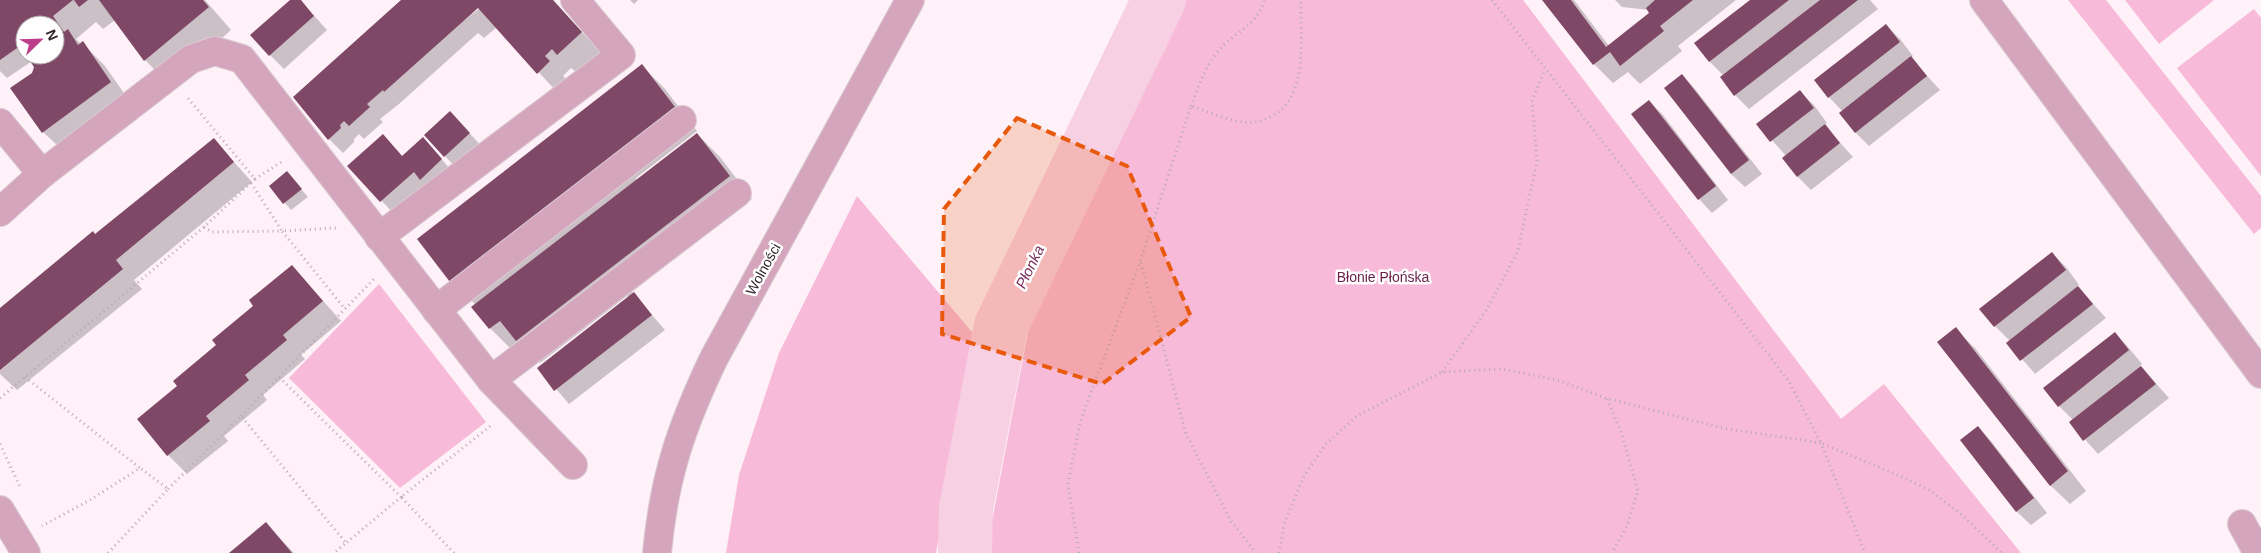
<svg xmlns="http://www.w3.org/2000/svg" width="2261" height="553" font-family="Arial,sans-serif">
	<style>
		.green { fill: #f8bad9 }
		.shadow { fill: #0003; fill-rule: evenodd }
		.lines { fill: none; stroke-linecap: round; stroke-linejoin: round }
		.river { stroke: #f7d0e3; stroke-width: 54 }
		.building { fill: #7f4866 }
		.minor-casing { stroke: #d9ccd2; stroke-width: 30 }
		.path { stroke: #b7abb1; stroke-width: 3; stroke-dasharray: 1 4; stroke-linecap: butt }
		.minor { stroke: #d5a5bd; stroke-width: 28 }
		.marked { fill: #e8590c; fill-opacity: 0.2; stroke: #e8590c; stroke-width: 4; stroke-dasharray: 10 6; stroke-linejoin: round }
		.labels { text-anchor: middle; stroke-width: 5; stroke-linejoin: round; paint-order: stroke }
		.street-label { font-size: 14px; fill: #31252b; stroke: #fff }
		.park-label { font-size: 14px; fill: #6b234e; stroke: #fff }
		.water-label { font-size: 15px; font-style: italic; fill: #792f5a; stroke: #fff }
	</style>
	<rect width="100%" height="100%" fill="#fef1f7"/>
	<g class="green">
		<path d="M1176 0H1523L1841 419 1884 384 2021 553H986L1028 332Z"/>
		<path d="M2068 0H2106L2261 196V228L2254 234Z"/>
		<path d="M2125 0H2214L2159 44Z"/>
		<path d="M2254 9 2261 18V176L2177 68Z"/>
		<path d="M857 196 977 338 936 553H726L739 475 779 353Z"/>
		<path d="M379 284 486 422 400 488 289 378Z"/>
	</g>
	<g class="shadow">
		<path d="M0 0H205L231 30 194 63 159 74 145 60 115 20 103 29 96 22 76 39 81 44 82 43 105 66 133 106 57 145 43 132 34 74 36 66 32 61 7 78 0 71ZM25 25H55V55H25Z"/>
		<path d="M292 0H300L327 30 284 69 270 55Z"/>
		<path d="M403 0H553L600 52 577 73 571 68 563 76 568 81 557 92 497 27 484 38 478 33 399 104 380 119 383 122 364 139 359 134 354 139V142L343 153 329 139ZM482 3 484 5 463 21V18Z"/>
		<path d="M630 0H638L634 4Z"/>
		<path d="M1544 0H1574L1609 46 1651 13 1649 10 1622 7 1615 0H1736L1678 46 1682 51 1640 84 1628 72 1613 83 1594 64Z"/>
		<path d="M1752 0H1870L1878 9 1749 109 1735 95 1724 76 1709 61Z"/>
		<path d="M1886 25 1900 39 1913 56 1911 58 1940 90 1869 146 1855 132 1843 112 1829 97Z"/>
		<path d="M642 66 665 89 697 131 636 178 637 180 697 134 720 157 752 199 632 292 665 330 569 404 538 368 629 298 627 296 540 363 521 344 513 351 490 328 476 305 451 281Z"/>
		<path d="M1682 75 1695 89 1762 174 1745 187 1731 174Z"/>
		<path d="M1800 92 1814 105 1827 123 1824 125 1853 157 1811 190 1797 176 1786 156 1758 124Z"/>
		<path d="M1649 101 1663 115 1728 200 1712 213 1699 199Z"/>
		<path d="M464 127 483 148 458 170 445 156Z"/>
		<path d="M213 139 252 182 134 280 142 289 17 390 0 374V310L95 236Z"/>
		<path d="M423 139 455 174 395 215 349 166 396 149 403 157Z"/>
		<path d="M287 173 308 197 291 210 270 186Z"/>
		<path d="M2052 253 2066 267 2079 285 2077 286 2106 318 2035 374 2008 343 2010 341 1995 326Z"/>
		<path d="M292 266 341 321 301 355 305 359 263 395 267 400 224 436 228 441 187 474 168 455 139 420 179 386Z"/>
		<path d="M1955 329 1975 348 2086 491 2070 504 2050 485Z"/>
		<path d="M2115 333 2128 347 2142 364 2140 366 2169 398 2098 454 2070 423 2073 420 2059 406Z"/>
		<path d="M1978 427 1991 441 2047 513 2031 525 2017 512 1961 440Z"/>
		<path d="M266 524 294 553H231Z"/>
	</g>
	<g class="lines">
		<path class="river" d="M965 553 966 508 1001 326 1159 0"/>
	</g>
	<g class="building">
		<path d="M0 0H73L53 16 64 32 68 29 78 45 83 41 111 82 42 133 10 88 32 73 34 67 26 55H55V25H25V54L20 46 0 60Z"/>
		<path d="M74 0H88L79 7Z"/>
		<path d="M99 0H203L209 7 144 61Z"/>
		<path d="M290 0H301L314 16 269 56 250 35Z"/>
		<path d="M401 0H553L582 32 557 55 552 49 545 56 550 61 537 74 478 8 384 92 383 90 367 104 370 107 349 126 344 121 340 125 341 128 328 140 293 97Z"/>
		<path d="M1542 0H1571L1606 47 1649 13 1646 8 1655 0H1693L1660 26 1664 31 1620 66 1610 52 1593 65Z"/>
		<path d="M1750 0H1789L1709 62 1694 43Z"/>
		<path d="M1820 0H1858L1734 96 1720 77Z"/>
		<path d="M1886 24 1900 42 1828 98 1814 80Z"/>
		<path d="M1911 56 1927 76 1855 133 1839 113Z"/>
		<path d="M642 64 675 107 450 282 417 239Z"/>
		<path d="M1682 74 1749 160 1731 174 1664 88Z"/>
		<path d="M1800 90 1814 108 1770 142 1756 124Z"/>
		<path d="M1649 100 1716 186 1698 200 1631 114Z"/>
		<path d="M450 111 470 133 444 157 424 135Z"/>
		<path d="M1825 124 1840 143 1797 177 1782 158Z"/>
		<path d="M697 133 730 176 516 341 500 321 489 329 471 307Z"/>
		<path d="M383 134 402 156 423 137 442 159 420 180 414 172 380 202 347 166Z"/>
		<path d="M214 138 234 162 116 260 123 269 0 370V308L93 231 95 234Z"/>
		<path d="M287 171 302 189 283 204 269 186Z"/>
		<path d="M2052 252 2066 270 1994 327 1979 309Z"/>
		<path d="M292 265 323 301 283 335 287 340 245 375 249 380 206 416 210 421 167 456 137 419 177 386 173 381 216 345 212 340 253 306 249 300Z"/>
		<path d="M2078 286 2093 304 2020 361 2006 343Z"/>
		<path d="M634 292 652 315 554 391 537 368Z"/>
		<path d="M1956 327 2068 471 2050 486 1937 342Z"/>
		<path d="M2115 332 2129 350 2058 407 2043 388Z"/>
		<path d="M2141 366 2156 384 2083 441 2069 422Z"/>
		<path d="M1978 426 2034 498 2016 512 1960 440Z"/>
		<path d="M266 522 292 553H229Z"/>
	</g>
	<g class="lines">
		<g class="minor-casing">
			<g id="minor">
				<path d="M1984 0 2261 374"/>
				<path d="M0 123 42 174"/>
				<path d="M0 212 42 174 191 59 215 51 242 59 491 380 737 193"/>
				<path d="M379 237 621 55 575 0"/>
				<path d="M436 310 682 120"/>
				<path d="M491 380 573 465"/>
				<path d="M0 510 26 553"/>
				<path d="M2242 524 2258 553"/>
				<path d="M657 553C664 477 681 427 714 358L910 0"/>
			</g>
		</g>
		<g class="path">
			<path d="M1492 0 1788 380 1821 443 1900 476 1931 491 1963 516 2002 553"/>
			<path d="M1191 106C1198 88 1204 69 1216 54 1233 31 1254 30 1265 0"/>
			<path d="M255 179 283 161"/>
			<path d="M251 183 282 231 336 228"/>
			<path d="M204 227 212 232 282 231 345 309"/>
			<path d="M1141 263 1186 434 1231 521 1256 553"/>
			<path d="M1442 372 1487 309 1518 251 1537 161 1532 100 1545 70"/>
			<path d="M25 377 140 468 90 500 42 526"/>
			<path d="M279 377 374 279"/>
			<path d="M0 398 204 227 255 179 187 97"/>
			<path d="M1607 399 1621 432 1638 491 1627 526 1612 553"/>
			<path d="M241 416 279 377 401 497 346 543"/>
			<path d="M0 444 20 487"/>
			<path d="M168 489 241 416 346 543 334 553"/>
			<path d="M108 553 168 489 140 468"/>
			<path d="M454 553 401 497 493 424"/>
			<path d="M1079 553 1068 484 1080 422 1140 262 1191 106C1207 111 1226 120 1242 122 1252 124 1264 121 1272 116 1309 97 1300 36 1301 0"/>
			<path d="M1279 553 1285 521 1304 476 1326 444 1357 416 1442 372 1502 369 1557 380 1606 398 1722 428 1821 443 1865 553"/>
		</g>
		<use href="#minor" class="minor"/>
	</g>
	<path class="marked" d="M1017 118 1127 166 1191 317 1102 384 942 334 944 209Z"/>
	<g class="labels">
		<g class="street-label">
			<text transform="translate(763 269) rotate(-61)" y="5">Wolności</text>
		</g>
		<g class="park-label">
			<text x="1383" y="282">Błonie Płońska</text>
		</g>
		<g class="water-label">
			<text transform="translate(1030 267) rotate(-64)" y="5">Płonka</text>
		</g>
	</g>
	<g transform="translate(40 40) rotate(67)"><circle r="24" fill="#ffffff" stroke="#ada8aa"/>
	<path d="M0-4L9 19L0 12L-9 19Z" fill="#bd3f8b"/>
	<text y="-8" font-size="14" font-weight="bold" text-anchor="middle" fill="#31252b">N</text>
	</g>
</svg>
